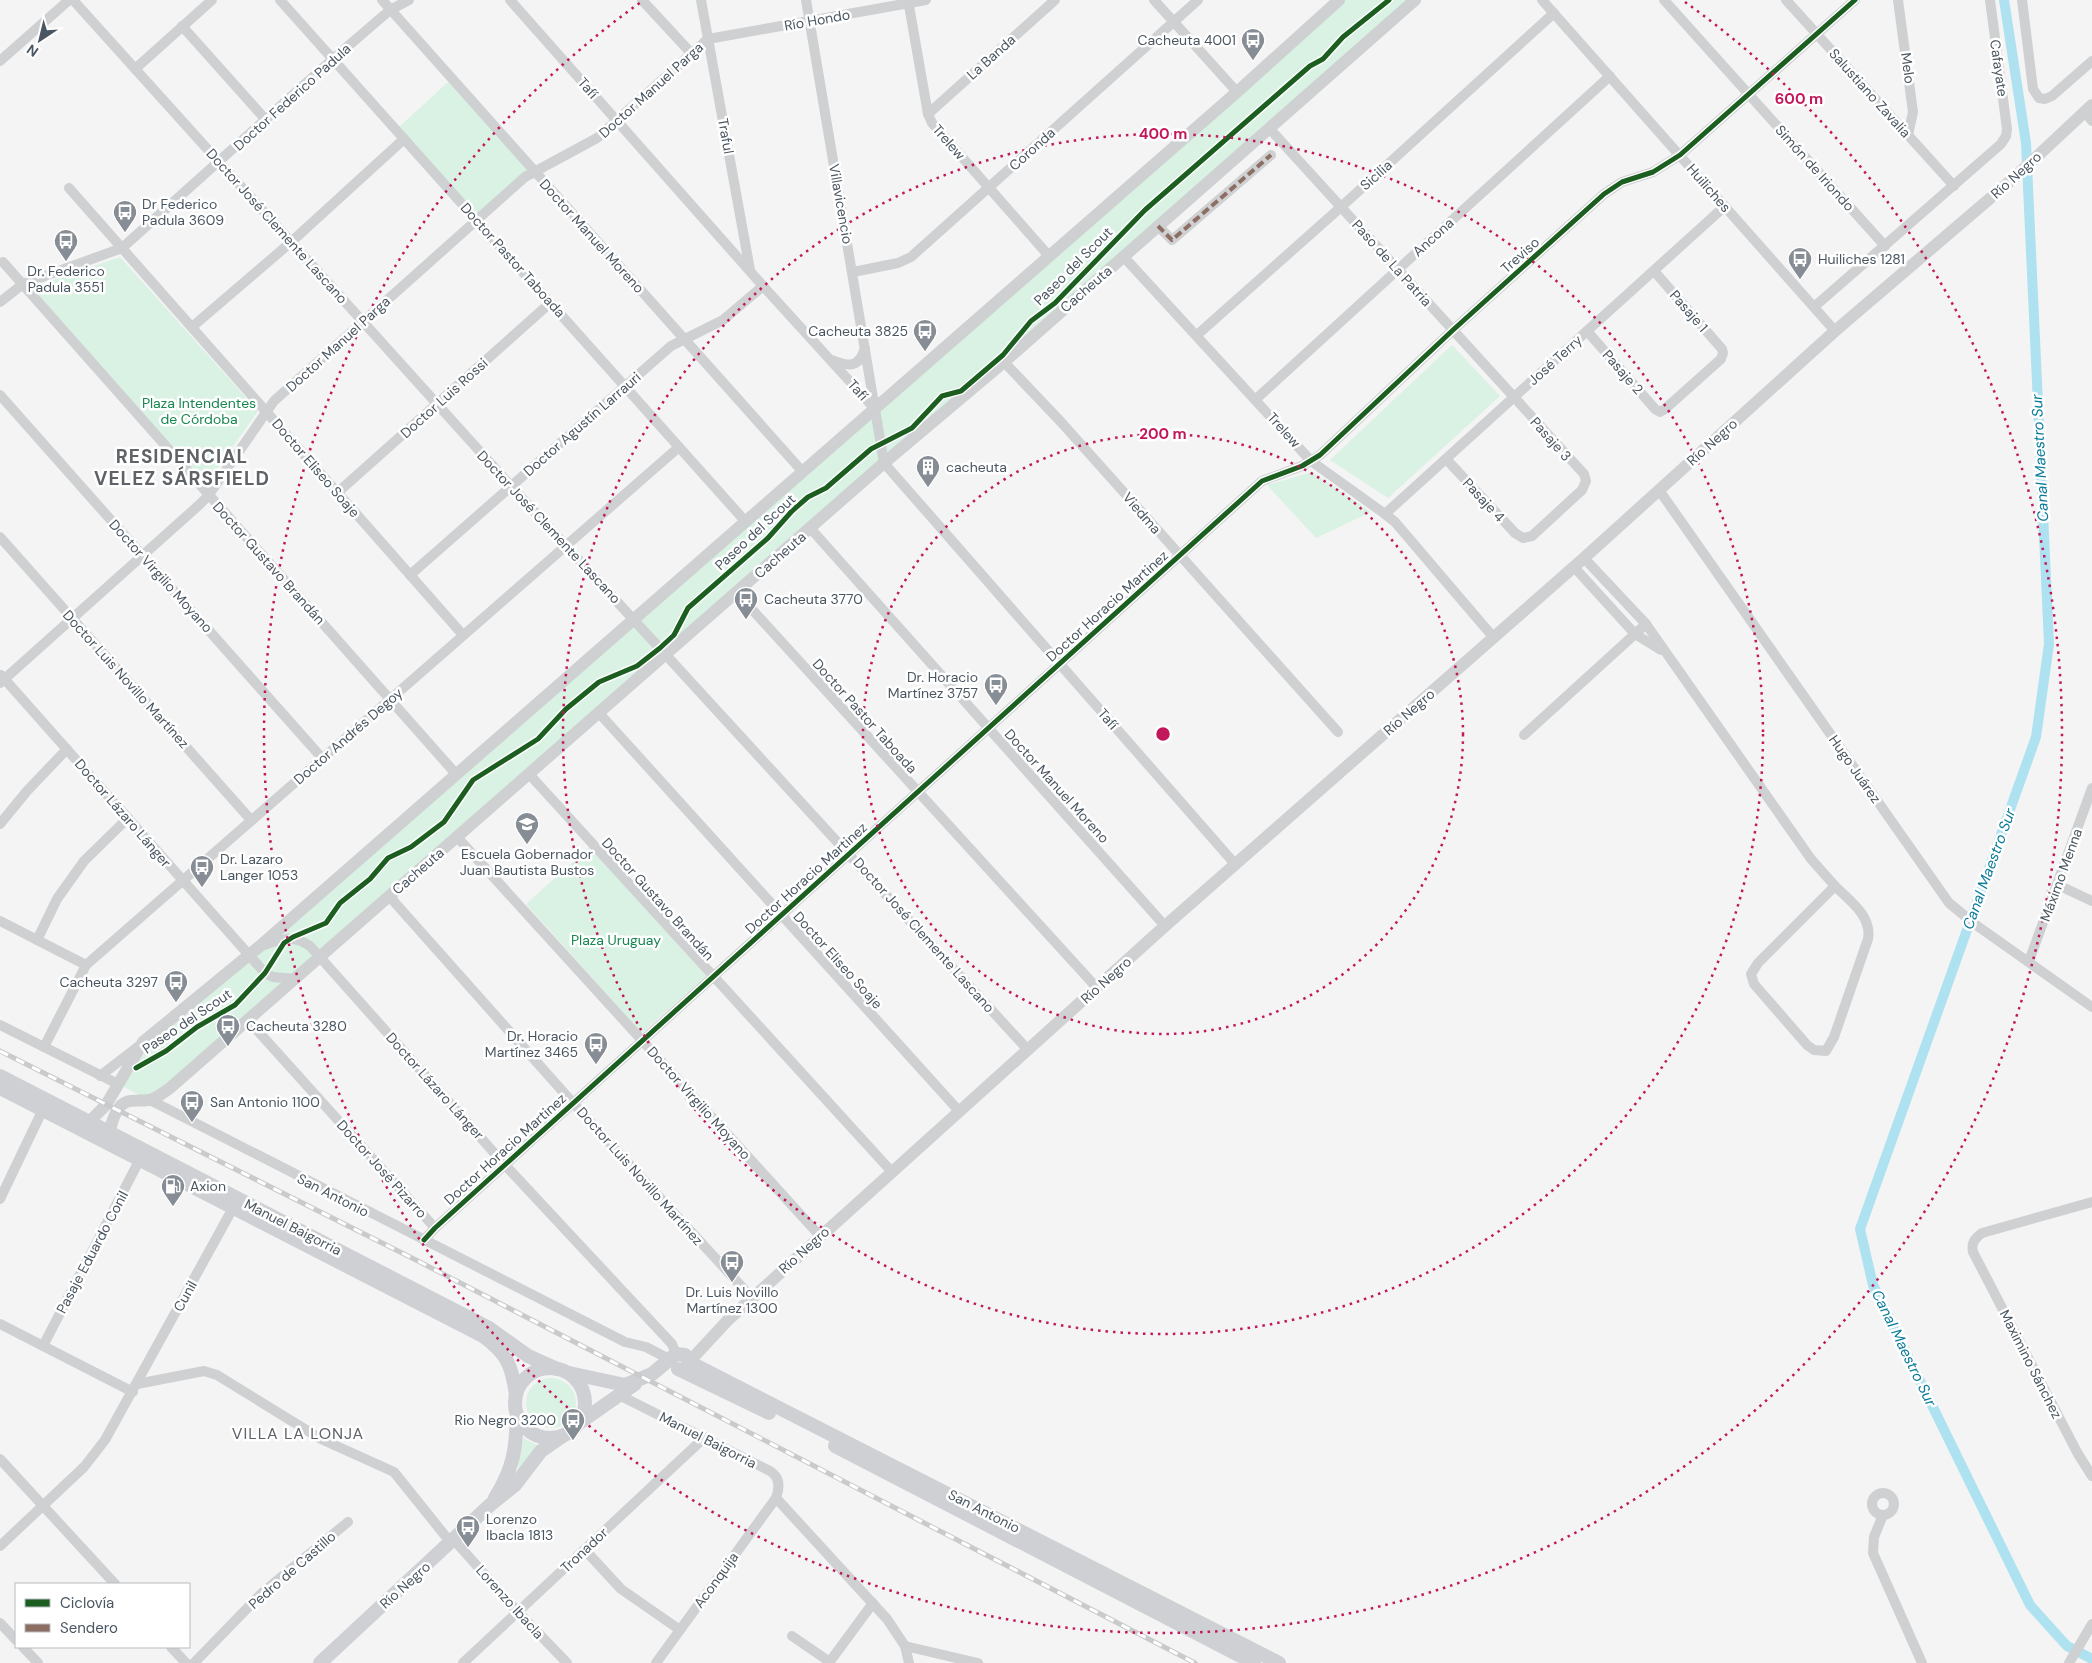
<svg xmlns="http://www.w3.org/2000/svg" width="2092" height="1663" font-family="'DM Sans',sans-serif">
	<style>
		.green { fill: #d9f2e3 }
		.lines { fill: none; stroke-linecap: round; stroke-linejoin: round }
		.canal { stroke: #aee2f0; stroke-width: 10 }
		.minor { stroke: #ced0d2; stroke-width: 10 }
		.tertiary { stroke: #ced0d2; stroke-width: 12 }
		.secondary { stroke: #ced0d4; stroke-width: 14 }
		.rail-casing { stroke: #c9cacc; stroke-width: 5 }
		.rail { stroke: #fff; stroke-width: 3; stroke-dasharray: 9; stroke-linecap: butt }
		.quiet { stroke: #8d6e63; stroke-width: 4; stroke-dasharray: 8 4; stroke-linecap: butt }
		.cycleway-casing { stroke: #fff; stroke-width: 8 }
		.cycleway { stroke: #1b5e20; stroke-width: 5 }
		.ring { fill: none; stroke: #c2185b; stroke-width: 2.5; stroke-dasharray: 2.5 5 }
		.labels { text-anchor: middle; stroke-width: 5; stroke-linejoin: round; paint-order: stroke }
		.street-label { font-size: 14px; fill: #4a5661; stroke: #fff }
		.poi-label { font-size: 14px; fill: #4a5661; stroke: #fff; text-anchor: start }
		.park-label { font-size: 14px; fill: #17864f; stroke: #fff }
		.water-label { font-size: 15px; font-style: italic; fill: #0c7c9b; stroke: #fff }
		.quarter-label { font-size: 16px; letter-spacing: 1px; fill: #5f6368; stroke: #fff }
		.district-label { font-size: 19px; font-weight: bold; letter-spacing: 1px; fill: #5f6368; stroke: #fff }
		.centre { fill: #c2185b; stroke: #fff; stroke-width: 2.5 }
		.ring-label { font-size: 15px; text-anchor: middle; font-weight: bold; fill: #c2185b; stroke: #fff; stroke-width: 5; stroke-linejoin: round; paint-order: stroke }
	</style>
	<rect width="100%" height="100%" fill="#f4f4f4"/>
	<g class="green">
		<path d="M1339 0H1415L150 1100 118 1084 137 1051Z"/>
		<path d="M448 82 528 169 477 216 399 127Z"/>
		<path d="M120 257 258 411 206 485 32 287Z"/>
		<path d="M1452 345 1500 396 1388 498 1330 460Z"/>
		<path d="M1312 472 1371 512 1316 538 1267 485Z"/>
		<path d="M590 847 706 976 642 1033 526 904Z"/>
		<circle cx="551" cy="1403" r="25"/>
		<path d="M523 1438 539 1446 513 1479 518 1467Z"/>
	</g>
	<g class="lines">
		<path class="canal" d="M2004 0 2026 143 2049 644 2036 737 1860 1229 1873 1285 2030 1605 2067 1646 2092 1659"/>
		<g class="minor">
			<path d="M73 0 511 486 1028 1050"/>
			<path d="M280 0 745 521"/>
			<path d="M382 0 802 471"/>
			<path d="M510 0 763 286 874 408"/>
			<path d="M642 0 691 53"/>
			<path d="M701 0 750 270"/>
			<path d="M806 0 884 463 1235 864"/>
			<path d="M908 0 928 114 932 123 1049 256"/>
			<path d="M1154 0 1237 92"/>
			<path d="M1542 0 1835 331"/>
			<path d="M1664 0 1885 246"/>
			<path d="M1786 0 1954 186"/>
			<path d="M1898 0 1913 112 1908 135"/>
			<path d="M2022 0 2033 89 2039 98 2045 99 2052 96 2092 61"/>
			<path d="M182 26 266 120"/>
			<path d="M0 61 69 0"/>
			<path d="M135 69 212 0"/>
			<path d="M2085 112 2092 121"/>
			<path d="M928 114 1055 0"/>
			<path d="M1270 129 1584 474 1586 481 1582 490 1532 536 1523 538 1515 533 1447 460"/>
			<path d="M69 188 463 635"/>
			<path d="M1158 226 1172 240 1271 155"/>
			<path d="M1123 256 1311 461 1385 514 1395 522 1494 638"/>
			<path d="M3 262 456 774"/>
			<path d="M853 272 898 263 911 257 1198 0"/>
			<path d="M0 302 23 284 122 248 333 59 390 10 409 0"/>
			<path d="M1814 307 2001 144 2006 136 2007 129 1990 0"/>
			<path d="M192 327 290 243 404 139"/>
			<path d="M1587 331 1655 409 1660 412 1665 409 1721 359 1723 353 1722 349 1654 271"/>
			<path d="M1197 335 1341 207 1554 13"/>
			<path d="M832 360C849 367 859 368 865 348"/>
			<path d="M1004 362 1061 422 1338 732"/>
			<path d="M0 395 322 758"/>
			<path d="M1256 399 1610 76"/>
			<path d="M1659 490 1949 903 1976 925 2092 1007"/>
			<path d="M337 493 550 303"/>
			<path d="M1385 514 1725 206"/>
			<path d="M811 529 1165 926"/>
			<path d="M0 537 251 820"/>
			<path d="M1584 558 1646 624 1811 859 1835 886 1758 963 1751 974 1754 984 1807 1045 1814 1050 1826 1051 1834 1037 1868 939C1872 916 1850 901 1835 886"/>
			<path d="M1574 567 1635 634 1661 650"/>
			<path d="M410 575 671 346 723 320 763 286"/>
			<path d="M737 593 1097 988"/>
			<path d="M1 675 265 973 273 977 295 979"/>
			<path d="M0 683 199 505 208 496 274 401 525 177 597 138 708 39 926 0"/>
			<path d="M599 713 959 1111"/>
			<path d="M1524 735 1646 624"/>
			<path d="M529 774 892 1172"/>
			<path d="M0 824 27 791 67 749"/>
			<path d="M457 837 820 1236"/>
			<path d="M2058 885 2092 901"/>
			<path d="M389 896 573 1103 752 1298"/>
			<path d="M0 921 86 965"/>
			<path d="M37 940 57 899 84 861 128 818"/>
			<path d="M264 945C282 939 293 934 310 946L505 1165 672 1344 676 1354"/>
			<path d="M2029 961 2092 788"/>
			<path d="M248 1020 435 1228"/>
			<path d="M0 1025 118 1084"/>
			<path d="M44 1047 86 965 679 447"/>
			<path d="M100 1076 139 1046"/>
			<path d="M150 1100 625 1342 646 1347 669 1359"/>
			<path d="M0 1199 45 1105"/>
			<path d="M2092 1202 1982 1233C1975 1238 1971 1243 1973 1252L2078 1454 2092 1476"/>
			<path d="M424 1240 435 1228 1262 481 1302 466 1320 455 1453 330 1604 194 1622 182 1653 172 1680 155 1855 0"/>
			<path d="M0 1324 133 1392"/>
			<path d="M43 1346 140 1159"/>
			<path d="M137 1384 204 1371 217 1375 321 1439 394 1472 451 1543"/>
			<path d="M619 1395 770 1471C780 1477 780 1487 776 1498L656 1663"/>
			<path d="M0 1459 115 1584"/>
			<circle cx="1883" cy="1504" r="11"/>
			<path d="M776 1498 887 1619 905 1646 909 1663"/>
			<path d="M1883 1515 1874 1537 1873 1553 1922 1663"/>
			<path d="M454 1540 518 1612 567 1663"/>
			<path d="M0 1546 84 1467 105 1440 233 1208"/>
			<path d="M585 1550 621 1589 680 1630"/>
			<path d="M0 1623 16 1640"/>
			<path d="M792 1636 827 1660H831L873 1603"/>
			<path d="M905 1646 978 1663"/>
			<path d="M23 1647 38 1663"/>
			<path d="M171 1647 186 1663"/>
			<path d="M194 1663 263 1592 348 1522"/>
			<path d="M463 1663 705 1437"/>
			<path d="M2069 1663 2092 1624"/>
		</g>
		<g class="tertiary">
			<path d="M83 1128 106 1105 143 1042 260 946 1237 92 1339 0"/>
			<path d="M105 1141C111 1132 111 1120 117 1111 125 1097 135 1102 149 1100 156 1099 164 1092 170 1088L884 463 1004 362 1415 0"/>
			<path d="M689 1362 728 1320 1165 926 1584 558 1835 331 2015 177 2092 105"/>
		</g>
		<g class="secondary">
			<path d="M0 1076 489 1328 528 1356 557 1369"/>
			<path d="M0 1088 483 1336C507 1353 512 1366 516 1395"/>
			<path d="M689 1362 1279 1663"/>
			<circle cx="550" cy="1403" r="35"/>
			<path d="M678 1369 769 1413"/>
			<path d="M569 1373 625 1385 652 1374 676 1354 685 1355 689 1362"/>
			<path d="M579 1423 635 1384"/>
			<path d="M835 1446 1254 1663"/>
			<path d="M495 1498C514 1467 516 1449 517 1414"/>
			<path d="M320 1663 490 1505 515 1485 541 1451 564 1435"/>
		</g>
		<g class="rail-casing">
			<path id="rail" d="M0 1051 416 1260 1195 1663"/>
		</g>
		<use href="#rail" class="rail"/>
		<path class="quiet" d="M1158 226 1172 240 1271 155"/>
		<g class="cycleway-casing">
			<g id="cycleway">
				<path d="M136 1068 166 1051 197 1027 235 1005 265 973 284 943 293 937 326 923 340 903 370 879 388 858 411 847 444 822 473 780 538 739 566 709 599 682 637 666 660 648 674 635 688 608 768 538 792 511 808 497 826 488 871 449 912 428 942 396 961 391 1003 355 1031 321 1055 303 1145 210 1310 66 1323 59 1343 37 1389 0"/>
				<path d="M424 1240 435 1228 1262 481 1302 466 1320 455 1453 330 1604 194 1622 182 1653 172 1680 155 1855 0"/>
			</g>
		</g>
		<use href="#cycleway" class="cycleway"/>
	</g>
	<g class="ring">
		<circle cx="1163" cy="734" r="300"/>
		<circle cx="1163" cy="734" r="600"/>
		<path d="M1685 2A899 899 0 1 1 641 2"/>
	</g>
	<defs>
		<g id="bus-pin" transform="scale(1.25)"><path d="M0 17L-7.5 6A9.5 9.5 0 1 1 7.5 6Z" fill="#868d94" stroke="#fff"/><path d="M-5-6H5V4H4V6H2V4H-2V6H-4V4H-5ZM-3.5-4V0h7V-4ZM-3.5 1.2v1.5H-2V1.2ZM2 1.2v1.5H3.5V1.2Z" fill="#fff"/></g>
		<g id="building-pin" transform="scale(1.25)"><path d="M0 17L-7.5 6A9.5 9.5 0 1 1 7.5 6Z" fill="#868d94" stroke="#fff"/><path d="M-4-6H4V6H1V3H-1V6H-4ZM-2.5-4.3h1.7v1.8h-1.7ZM.8-4.3h1.7v1.8H.8ZM-2.5-1h1.7V.8h-1.7ZM.8-1h1.7V.8H.8Z" fill="#fff"/></g>
		<g id="school-pin" transform="scale(1.25)"><path d="M0 17L-7.5 6A9.5 9.5 0 1 1 7.5 6Z" fill="#868d94" stroke="#fff"/><path d="M0-5L7-2L0 1L-7-2ZM-4 1L0 2.5L4 1V4Q0 6-4 4Z" fill="#fff"/></g>
		<g id="fuel-pin" transform="scale(1.25)"><path d="M0 17L-7.5 6A9.5 9.5 0 1 1 7.5 6Z" fill="#868d94" stroke="#fff"/><path d="M-5.5-6h7V0h2V4h1.3V-2.5L3-4.5l.8-.8L6-3V5H2.5V1h-1V6h-7ZM-4.2-4.7v3.2H.2V-4.7Z" fill="#fff"/></g>
	</defs>
	<g fill-rule="evenodd">
		<use href="#bus-pin" x="1253" y="40"/>
		<use href="#bus-pin" x="125" y="212"/>
		<use href="#bus-pin" x="66" y="241"/>
		<use href="#bus-pin" x="1800" y="259"/>
		<use href="#bus-pin" x="925" y="331"/>
		<use href="#building-pin" x="928" y="467"/>
		<use href="#bus-pin" x="746" y="599"/>
		<use href="#bus-pin" x="996" y="685"/>
		<use href="#school-pin" x="527" y="824"/>
		<use href="#bus-pin" x="202" y="867"/>
		<use href="#bus-pin" x="176" y="982"/>
		<use href="#bus-pin" x="228" y="1026"/>
		<use href="#bus-pin" x="596" y="1044"/>
		<use href="#bus-pin" x="192" y="1102"/>
		<use href="#fuel-pin" x="173" y="1186"/>
		<use href="#bus-pin" x="732" y="1262"/>
		<use href="#bus-pin" x="573" y="1420"/>
		<use href="#bus-pin" x="468" y="1527"/>
	</g>
	<g class="labels">
		<g class="street-label">
			<text transform="translate(817 20) rotate(-10)" y="5">Río Hondo</text>
			<text transform="translate(991 57) rotate(-42)" y="5">La Banda</text>
			<text transform="translate(1908 68) rotate(82)" y="5">Melo</text>
			<text transform="translate(1999 68) rotate(82)" y="5">Cafayate</text>
			<text transform="translate(588 88) rotate(49)" y="5">Tafí</text>
			<text transform="translate(651 90) rotate(-42)" y="5">Doctor Manuel Parga</text>
			<text transform="translate(1870 93) rotate(48)" y="5">Salustiano Zavalia</text>
			<text transform="translate(292 97) rotate(-42)" y="5">Doctor Federico Padula</text>
			<text transform="translate(726 136) rotate(80)" y="5">Traful</text>
			<text transform="translate(949 142) rotate(49)" y="5">Trelew</text>
			<text transform="translate(1032 149) rotate(-42)" y="5">Coronda</text>
			<text transform="translate(1815 168) rotate(48)" y="5">Simón de Iriondo</text>
			<text transform="translate(1376 175) rotate(-42)" y="5">Sicilia</text>
			<text transform="translate(2016 175) rotate(-42)" y="5">Río Negro</text>
			<text transform="translate(1709 188) rotate(49)" y="5">Huiliches</text>
			<text transform="translate(841 204) rotate(80)" y="5">Villavicencio</text>
			<text transform="translate(277 226) rotate(48)" y="5">Doctor José Clemente Lascano</text>
			<text transform="translate(592 236) rotate(48)" y="5">Doctor Manuel Moreno</text>
			<text transform="translate(1433 237) rotate(-42)" y="5">Ancona</text>
			<text transform="translate(1520 255) rotate(-42)" y="5">Treviso</text>
			<text transform="translate(513 260) rotate(48)" y="5">Doctor Pastor Taboada</text>
			<text transform="translate(1392 263) rotate(48)" y="5">Paso de La Patria</text>
			<text transform="translate(1073 266) rotate(-45)" y="5">Paseo del Scout</text>
			<text transform="translate(1086 289) rotate(-41)" y="5">Cacheuta</text>
			<text transform="translate(1689 311) rotate(49)" y="5">Pasaje 1</text>
			<text transform="translate(338 344) rotate(-42)" y="5">Doctor Manuel Parga</text>
			<text transform="translate(1555 360) rotate(-42)" y="5">José Terry</text>
			<text transform="translate(1623 372) rotate(49)" y="5">Pasaje 2</text>
			<text transform="translate(858 390) rotate(48)" y="5">Tafí</text>
			<text transform="translate(444 398) rotate(-42)" y="5">Doctor Luis Rossi</text>
			<text transform="translate(582 424) rotate(-41)" y="5">Doctor Agustín Larrauri</text>
			<text transform="translate(1284 430) rotate(48)" y="5">Trelew</text>
			<text transform="translate(1551 439) rotate(48)" y="5">Pasaje 3</text>
			<text transform="translate(1712 442) rotate(-42)" y="5">Río Negro</text>
			<text transform="translate(316 468) rotate(49)" y="5">Doctor Eliseo Soaje</text>
			<text transform="translate(1484 500) rotate(47)" y="5">Pasaje 4</text>
			<text transform="translate(1142 513) rotate(49)" y="5">Viedma</text>
			<text transform="translate(549 527) rotate(47)" y="5">Doctor José Clemente Lascano</text>
			<text transform="translate(755 532) rotate(-43)" y="5">Paseo del Scout</text>
			<text transform="translate(780 555) rotate(-41)" y="5">Cacheuta</text>
			<text transform="translate(269 563) rotate(48)" y="5">Doctor Gustavo Brandán</text>
			<text transform="translate(161 576) rotate(48)" y="5">Doctor Virgilio Moyano</text>
			<text transform="translate(1107 606) rotate(-42)" y="5">Doctor Horacio Martinez</text>
			<text transform="translate(126 679) rotate(48)" y="5">Doctor Luis Novillo Martínez</text>
			<text transform="translate(1409 712) rotate(-41)" y="5">Río Negro</text>
			<text transform="translate(865 716) rotate(48)" y="5">Doctor Pastor Taboada</text>
			<text transform="translate(1108 719) rotate(49)" y="5">Tafí</text>
			<text transform="translate(348 736) rotate(-41)" y="5">Doctor Andrés Degoy</text>
			<text transform="translate(1855 769) rotate(55)" y="5">Hugo Juárez</text>
			<text transform="translate(1057 786) rotate(48)" y="5">Doctor Manuel Moreno</text>
			<text transform="translate(123 813) rotate(49)" y="5">Doctor Lázaro Lánger</text>
			<text transform="translate(418 871) rotate(-41)" y="5">Cacheuta</text>
			<text transform="translate(2061 875) rotate(-70)" y="5">Máximo Menna</text>
			<text transform="translate(806 878) rotate(-42)" y="5">Doctor Horacio Martinez</text>
			<text transform="translate(658 899) rotate(48)" y="5">Doctor Gustavo Brandán</text>
			<text transform="translate(924 935) rotate(48)" y="5">Doctor José Clemente Lascano</text>
			<text transform="translate(838 960) rotate(48)" y="5">Doctor Eliseo Soaje</text>
			<text transform="translate(1106 980) rotate(-42)" y="5">Río Negro</text>
			<text transform="translate(187 1021) rotate(-34)" y="5">Paseo del Scout</text>
			<text transform="translate(435 1086) rotate(48)" y="5">Doctor Lázaro Lánger</text>
			<text transform="translate(699 1103) rotate(48)" y="5">Doctor Virgilio Moyano</text>
			<text transform="translate(505 1149) rotate(-42)" y="5">Doctor Horacio Martinez</text>
			<text transform="translate(382 1169) rotate(48)" y="5">Doctor José Pizarro</text>
			<text transform="translate(640 1176) rotate(48)" y="5">Doctor Luis Novillo Martínez</text>
			<text transform="translate(333 1195) rotate(27)" y="5">San Antonio</text>
			<text transform="translate(293 1227) rotate(27)" y="5">Manuel Baigorria</text>
			<text transform="translate(804 1250) rotate(-42)" y="5">Río Negro</text>
			<text transform="translate(92 1252) rotate(-62)" y="5">Pasaje Eduardo Conil</text>
			<text transform="translate(185 1296) rotate(-61)" y="5">Cunil</text>
			<text transform="translate(2031 1364) rotate(63)" y="5">Maximino Sánchez</text>
			<text transform="translate(708 1440) rotate(27)" y="5">Manuel Baigorria</text>
			<text transform="translate(984 1511) rotate(27)" y="5">San Antonio</text>
			<text transform="translate(584 1550) rotate(-43)" y="5">Tronador</text>
			<text transform="translate(292 1570) rotate(-41)" y="5">Pedro de Castillo</text>
			<text transform="translate(716 1580) rotate(-54)" y="5">Aconquija</text>
			<text transform="translate(405 1585) rotate(-42)" y="5">Río Negro</text>
			<text transform="translate(510 1602) rotate(48)" y="5">Lorenzo Ibacla</text>
		</g>
		<g class="poi-label">
			<text x="1236" y="45" text-anchor="end">Cacheuta 4001</text>
			<text x="142" y="209">Dr Federico<tspan x="142" dy="16">Padula 3609</tspan></text>
			<text x="1818" y="264">Huiliches 1281</text>
			<text x="66" y="276" text-anchor="middle">Dr. Federico<tspan x="66" dy="16">Padula 3551</tspan></text>
			<text x="908" y="336" text-anchor="end">Cacheuta 3825</text>
			<text x="946" y="472">cacheuta</text>
			<text x="764" y="604">Cacheuta 3770</text>
			<text x="978" y="682" text-anchor="end">Dr. Horacio<tspan x="978" dy="16">Martínez 3757</tspan></text>
			<text x="527" y="859" text-anchor="middle">Escuela Gobernador<tspan x="527" dy="16">Juan Bautista Bustos</tspan></text>
			<text x="220" y="864">Dr. Lazaro<tspan x="220" dy="16">Langer 1053</tspan></text>
			<text x="158" y="987" text-anchor="end">Cacheuta 3297</text>
			<text x="246" y="1031">Cacheuta 3280</text>
			<text x="578" y="1041" text-anchor="end">Dr. Horacio<tspan x="578" dy="16">Martínez 3465</tspan></text>
			<text x="210" y="1107">San Antonio 1100</text>
			<text x="190" y="1191">Axion</text>
			<text x="732" y="1297" text-anchor="middle">Dr. Luis Novillo<tspan x="732" dy="16">Martínez 1300</tspan></text>
			<text x="556" y="1425" text-anchor="end">Rio Negro 3200</text>
			<text x="486" y="1524">Lorenzo<tspan x="486" dy="16">Ibacla 1813</tspan></text>
		</g>
		<g class="park-label">
			<text x="199" y="408">Plaza Intendentes<tspan x="199" dy="16">de Córdoba</tspan></text>
			<text x="616" y="945">Plaza Uruguay</text>
		</g>
		<g class="water-label">
			<text transform="translate(2040 458) rotate(-93)" y="5">Canal Maestro Sur</text>
			<text transform="translate(1989 869) rotate(-70)" y="5">Canal Maestro Sur</text>
			<text transform="translate(1904 1348) rotate(64)" y="5">Canal Maestro Sur</text>
		</g>
		<g class="quarter-label">
			<text x="298" y="1439">VILLA LA LONJA</text>
		</g>
		<g class="district-label">
			<text x="182" y="463">RESIDENCIAL<tspan x="182" dy="22">VELEZ SÁRSFIELD</tspan></text>
		</g>
	</g>
	<circle cx="1163" cy="734" r="8" class="centre"/>
	<g class="ring-label">
		<text x="1799" y="104">600 m</text>
		<text x="1163" y="139">400 m</text>
		<text x="1163" y="439">200 m</text>
	</g>
	<rect x="15" y="1583" width="175" height="65" fill="#ffffff" stroke="#b7bbc0"/>
	<rect x="25" y="1599" width="25" height="8" fill="#1b5e20" stroke="#b7bbc0"/>
	<text x="60" y="1608" font-size="15" fill="#4a5661">Ciclovía</text>
	<rect x="25" y="1624" width="25" height="8" fill="#8d6e63" stroke="#b7bbc0"/>
	<text x="60" y="1633" font-size="15" fill="#4a5661">Sendero</text>
	<g transform="translate(40 40) rotate(215)" stroke="#ffffff" stroke-width="4" paint-order="stroke">
	<path d="M0-4L9 19L0 12L-9 19Z" fill="#4a5661"/>
	<text y="-8" font-size="14" font-weight="bold" text-anchor="middle" fill="#4a5661">N</text>
	</g>
</svg>
